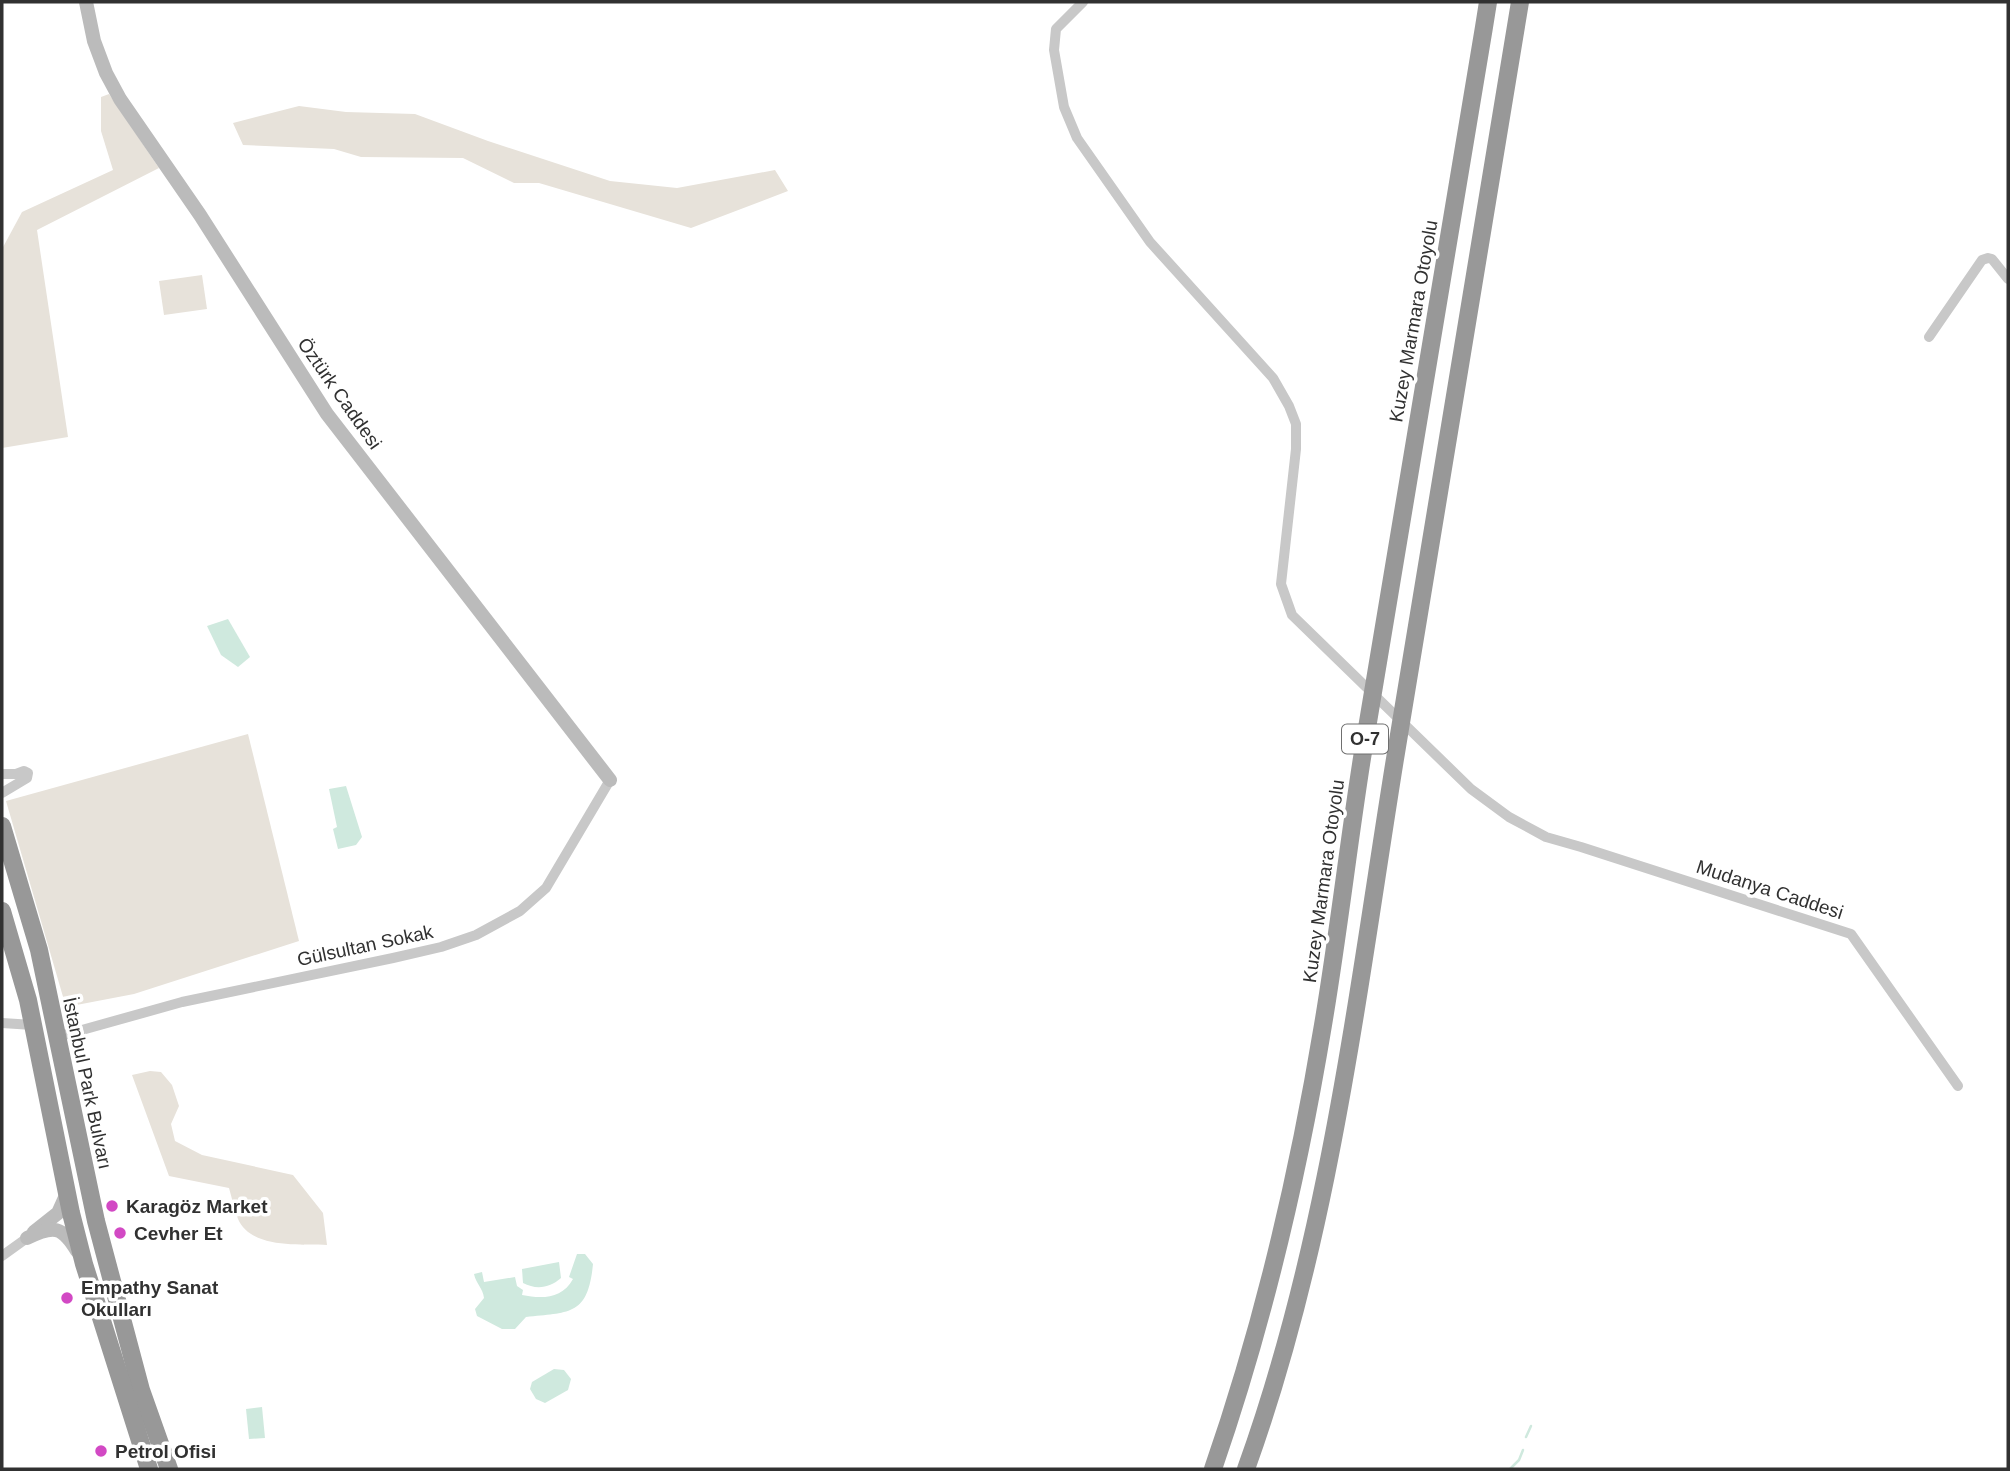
<svg xmlns="http://www.w3.org/2000/svg" width="2010" height="1471" font-family="Arial,sans-serif">
	<style>
		.green { fill: #e7e2da }
		.water { fill: #cfe9de }
		.lines { fill: none; stroke-linecap: round; stroke-linejoin: round }
		.stream { stroke: #cfe9de; stroke-width: 2.5 }
		.street { stroke: #c8c8c8; stroke-width: 10 }
		.secondary { stroke: #bbb; stroke-width: 14 }
		.highway { stroke: #989898; stroke-width: 18 }
		.poi-dot { fill: #d249c4; stroke: #fff; stroke-width: 2.5 }
		.labels { text-anchor: middle; stroke-width: 7; stroke-linejoin: round; paint-order: stroke }
		.shield { fill: #fff; stroke: #6f6f6f; stroke-width: 2 }
		.shield-label { font-size: 18px; font-weight: bold; fill: #313131 }
		.street-label { font-size: 19px; fill: #313131; stroke: #fff }
		.poi-label { font-size: 19px; font-weight: bold; fill: #313131; stroke: #fff; text-anchor: start }
	</style>
	<rect width="100%" height="100%" fill="#fff"/>
	<g class="green">
		<path d="M109 94 159 168 37 230 68 437 2 448V249L22 212 113 170 101 131V97Z"/>
		<path d="M299 106 346 112 415 114 488 141 610 181 677 188 775 170 788 191 691 228 539 183H514L463 158 361 157 334 149 243 145 233 123Z"/>
		<path d="M202 275 207 309 164 315 159 281Z"/>
		<path d="M248 734 299 941 134 994 66 1007 6 801Z"/>
		<path d="M150 1071 161 1072 172 1085 179 1106 171 1124 175 1141 202 1155 293 1175 323 1213 327 1245C300 1244 251 1249 238 1219 234 1209 232 1198 229 1188L169 1176 132 1075Z"/>
	</g>
	<g class="water">
		<path d="M228 619 250 657 238 667 221 655 207 626Z"/>
		<path d="M346 786 362 837 356 845 338 849 333 829 337 827 329 789Z"/>
		<path d="M577 1254H585L593 1264C588 1316 570 1312 526 1317L515 1329H502L477 1316 475 1309 484 1298C483 1288 476 1284 474 1274L482 1272 484 1282 515 1277 517 1286 523 1290 522 1295C542 1299 562 1299 573 1279L569 1277Z"/>
		<path d="M559 1262 561 1278C550 1288 536 1290 523 1283L522 1269Z"/>
		<path d="M554 1369 564 1370 571 1379 568 1390 545 1403 536 1399 530 1389 532 1382Z"/>
		<path d="M262 1407 265 1438 249 1439 246 1409Z"/>
	</g>
	<g class="lines">
		<g class="stream">
			<path d="M1526 1437 1531 1426"/>
			<path d="M1510 1469 1519 1460 1523 1450"/>
		</g>
		<g class="street">
			<path d="M1083 2 1056 29 1054 50 1064 107 1077 138 1150 242 1273 378 1289 406 1296 424V449L1281 584 1292 615 1471 789 1509 817 1546 837 1581 847 1851 934 1958 1086"/>
			<path d="M1929 337 1982 260 1988 258 1992 259 2008 279"/>
			<path d="M2 774H16L24 771 28 773 27 778 2 793"/>
			<path d="M2 1023 33 1025"/>
			<path d="M57 1037 182 1002 393 958 441 947 476 935 520 911 546 888 610 780"/>
			<path d="M2 1256 27 1238"/>
		</g>
		<g class="secondary">
			<path d="M86 2 94 41 106 73 120 99 200 215 327 414 610 780"/>
			<path d="M34 1232 58 1213 67 1193"/>
			<path d="M27 1238C54 1225 62 1226 77 1251"/>
		</g>
		<g class="highway">
			<path d="M2 826 39 950 96 1221 141 1390 169 1469"/>
			<path d="M2 911 28 1000 71 1213 84 1264 149 1469"/>
			<path d="M1213 1469C1263 1325 1298 1176 1323 1025 1338 936 1348 847 1362 758 1402 505 1448 254 1488 2"/>
			<path d="M1246 1469C1328 1242 1356 1002 1394 765 1434 510 1479 256 1520 2"/>
		</g>
	</g>
	<g class="poi-dot">
		<circle cx="112" cy="1206" r="7"/>
		<circle cx="120" cy="1233" r="7"/>
		<circle cx="67" cy="1298" r="7"/>
		<circle cx="101" cy="1451" r="7"/>
	</g>
	<g class="labels">
		<rect class="shield" x="1342" y="724.5" width="46" height="29" rx="5"/>
		<g class="shield-label">
			<text x="1365" y="745">O-7</text>
		</g>
		<g class="street-label">
			<text transform="translate(1413 321) rotate(-80)" y="7">Kuzey Marmara Otoyolu</text>
			<text transform="translate(340 393) rotate(55)" y="7">Öztürk Caddesi</text>
			<text transform="translate(1323 881) rotate(-82)" y="7">Kuzey Marmara Otoyolu</text>
			<text transform="translate(1770 889) rotate(18)" y="7">Mudanya Caddesi</text>
			<text transform="translate(365 945) rotate(-12)" y="7">Gülsultan Sokak</text>
			<text transform="translate(88 1083) rotate(78)" y="7">İstanbul Park Bulvarı</text>
		</g>
		<g class="poi-label">
			<text x="126" y="1213">Karagöz Market</text>
			<text x="134" y="1240">Cevher Et</text>
			<text x="81" y="1294">Empathy Sanat<tspan x="81" dy="22">Okulları</tspan></text>
			<text x="115" y="1458">Petrol Ofisi</text>
		</g>
	</g>
	<rect width="2010" height="1471" fill="none" stroke="#313131" stroke-width="7"/>
</svg>
